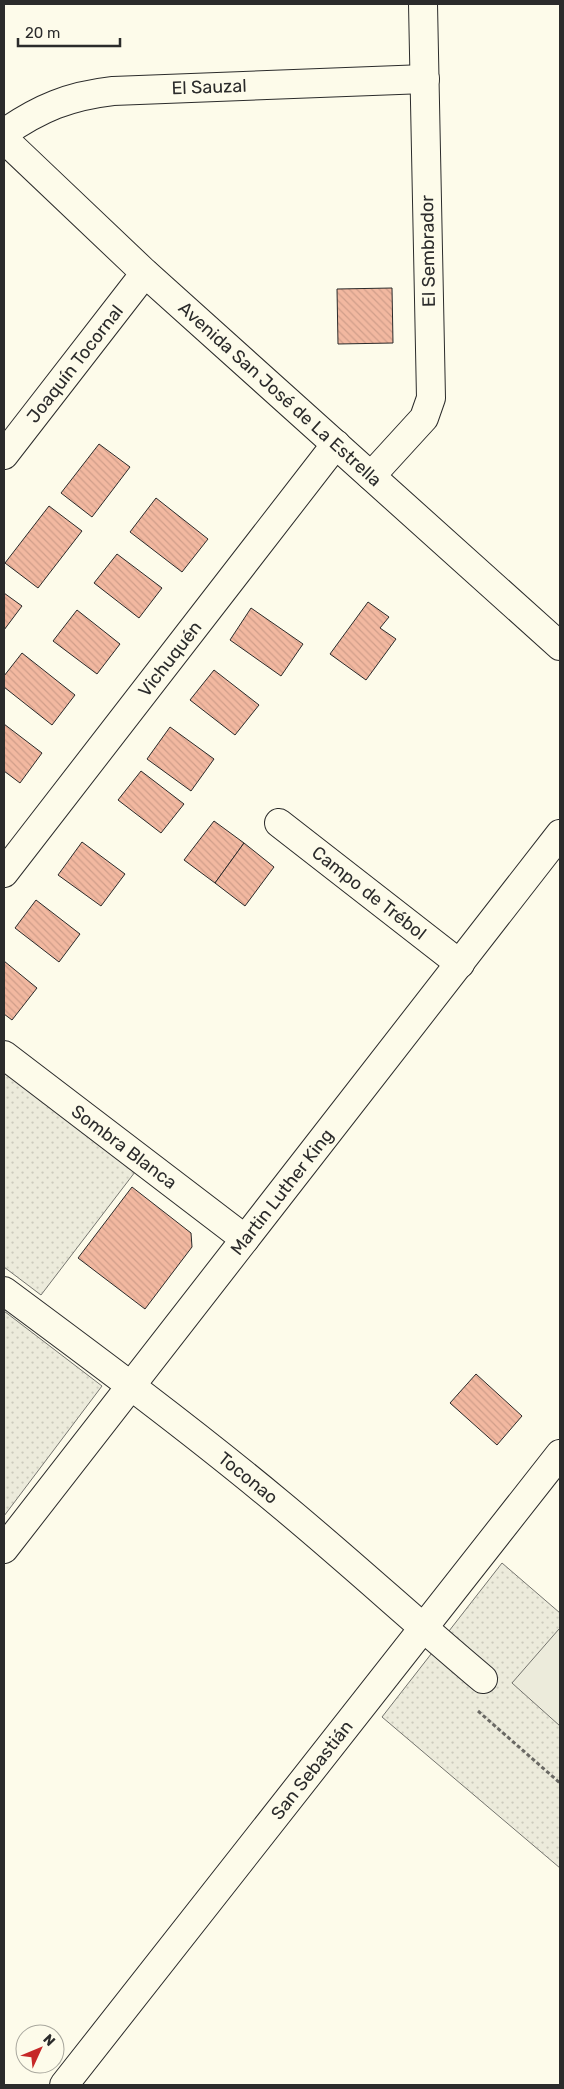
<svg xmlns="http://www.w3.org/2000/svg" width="564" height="2089" font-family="Rubik,sans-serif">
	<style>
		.park { fill: url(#park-dots); stroke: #74746e }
		.pitch { fill: #ecebdb; stroke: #74746e }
		.building { fill: url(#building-back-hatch); stroke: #2b2b2b }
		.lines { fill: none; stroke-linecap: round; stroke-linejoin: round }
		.minor-casing { stroke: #2b2b2b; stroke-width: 30 }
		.major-casing { stroke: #2b2b2b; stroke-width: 30 }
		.path { stroke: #6a6964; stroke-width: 3; stroke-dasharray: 4 2.5; stroke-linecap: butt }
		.minor { stroke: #fdfbea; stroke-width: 28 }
		.major { stroke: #fdfbea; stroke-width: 28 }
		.labels { text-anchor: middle; stroke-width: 4; stroke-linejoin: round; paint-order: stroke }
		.street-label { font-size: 18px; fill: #2b2b2b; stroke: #fdfbea }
	</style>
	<defs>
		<pattern id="park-dots" width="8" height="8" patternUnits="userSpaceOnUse" patternTransform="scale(1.25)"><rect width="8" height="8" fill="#ecebdb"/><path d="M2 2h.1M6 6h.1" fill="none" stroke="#cbcabc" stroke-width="1.8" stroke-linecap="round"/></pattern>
		<pattern id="building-back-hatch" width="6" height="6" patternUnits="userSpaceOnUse" patternTransform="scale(1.25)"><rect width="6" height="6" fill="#f2b8a0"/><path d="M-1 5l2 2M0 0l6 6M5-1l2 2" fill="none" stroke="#d09e8a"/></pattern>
	</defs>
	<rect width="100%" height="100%" fill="#fdfbea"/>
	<g class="park">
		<path d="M4 1071 135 1172 41 1295 4 1267Z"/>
		<path d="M4 1311 102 1386 4 1516Z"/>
		<path d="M502 1563 560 1613V1868L382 1717Z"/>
	</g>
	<path class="pitch" d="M559 1629 560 1630V1726L512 1683Z"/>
	<g class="building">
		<path d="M392 288 393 343 338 344 337 289Z"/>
		<path d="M99 444 130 467 92 517 61 493Z"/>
		<path d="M156 498 208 539 182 572 130 532Z"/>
		<path d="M49 506 82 531 38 588 5 563Z"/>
		<path d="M117 554 162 588 139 618 94 583Z"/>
		<path d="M4 593 22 606 4 630Z"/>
		<path d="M368 602 389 617 380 628 396 639 366 680 330 654Z"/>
		<path d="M251 608 303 644 281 676 230 640Z"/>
		<path d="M77 610 120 644 97 674 53 641Z"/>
		<path d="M22 653 75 695 52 725 4 687V676Z"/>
		<path d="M214 670 259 705 235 735 190 700Z"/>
		<path d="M4 724 42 753 20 783 4 771Z"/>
		<path d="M170 727 214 759 191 791 147 759Z"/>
		<path d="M141 771 184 804 161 833 118 800Z"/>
		<path d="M214 821 244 843 215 883 184 860Z"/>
		<path d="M82 842 125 874 101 906 58 875Z"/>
		<path d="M244 843 274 867 245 906 215 883Z"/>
		<path d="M36 900 80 934 59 962 15 928Z"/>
		<path d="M4 961 37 988 12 1020 4 1014Z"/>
		<path d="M132 1187 191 1233 192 1247 145 1309 78 1258Z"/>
		<path d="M476 1374 522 1416 497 1445 450 1403Z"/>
	</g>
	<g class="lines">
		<g class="minor-casing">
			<g id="minor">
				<path d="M4 133C40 108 69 96 113 91L425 79"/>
				<path d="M4 455 145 273"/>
				<path d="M371 476 424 418 431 398 423 4"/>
				<path d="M279 823 460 964"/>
				<path d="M4 873 336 444"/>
				<path d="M4 1055 245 1239"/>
				<path d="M4 1291C97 1360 190 1429 279 1503 348 1560 414 1621 483 1679"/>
				<path d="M4 1549 560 834"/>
				<path d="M64 2085 560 1454"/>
			</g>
		</g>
		<g class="major-casing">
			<path id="major" d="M4 139 145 273 560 646"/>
		</g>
		<path class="path" d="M478 1711 560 1783"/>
		<use href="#minor" class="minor"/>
		<use href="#major" class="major"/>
	</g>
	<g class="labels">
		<g class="street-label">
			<text transform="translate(209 87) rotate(-2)" y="6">El Sauzal</text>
			<text transform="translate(428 251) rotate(-91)" y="6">El Sembrador</text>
			<text transform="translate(75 364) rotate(-52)" y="6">Joaquín Tocornal</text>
			<text transform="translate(280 394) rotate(42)" y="6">Avenida San José de La Estrella</text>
			<text transform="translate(170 659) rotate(-52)" y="6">Vichuquén</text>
			<text transform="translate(369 893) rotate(38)" y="6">Campo de Trébol</text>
			<text transform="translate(124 1147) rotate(37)" y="6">Sombra Blanca</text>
			<text transform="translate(282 1192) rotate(-52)" y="6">Martin Luther King</text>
			<text transform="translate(248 1478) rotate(39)" y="6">Toconao</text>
			<text transform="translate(312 1770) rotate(-52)" y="6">San Sebastián</text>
		</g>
	</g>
	<rect width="564" height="2089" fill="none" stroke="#2b2b2b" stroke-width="10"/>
	<g transform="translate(40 2049) rotate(46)"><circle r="24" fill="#fdfbea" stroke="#a9a89e"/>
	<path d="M0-4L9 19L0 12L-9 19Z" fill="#c62828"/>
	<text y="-8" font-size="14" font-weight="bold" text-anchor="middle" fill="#2b2b2b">N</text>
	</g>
	<path d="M18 38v8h102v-8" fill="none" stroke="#2b2b2b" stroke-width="2.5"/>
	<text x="25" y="38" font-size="15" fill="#2b2b2b" stroke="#fdfbea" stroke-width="4" paint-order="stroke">20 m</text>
</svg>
